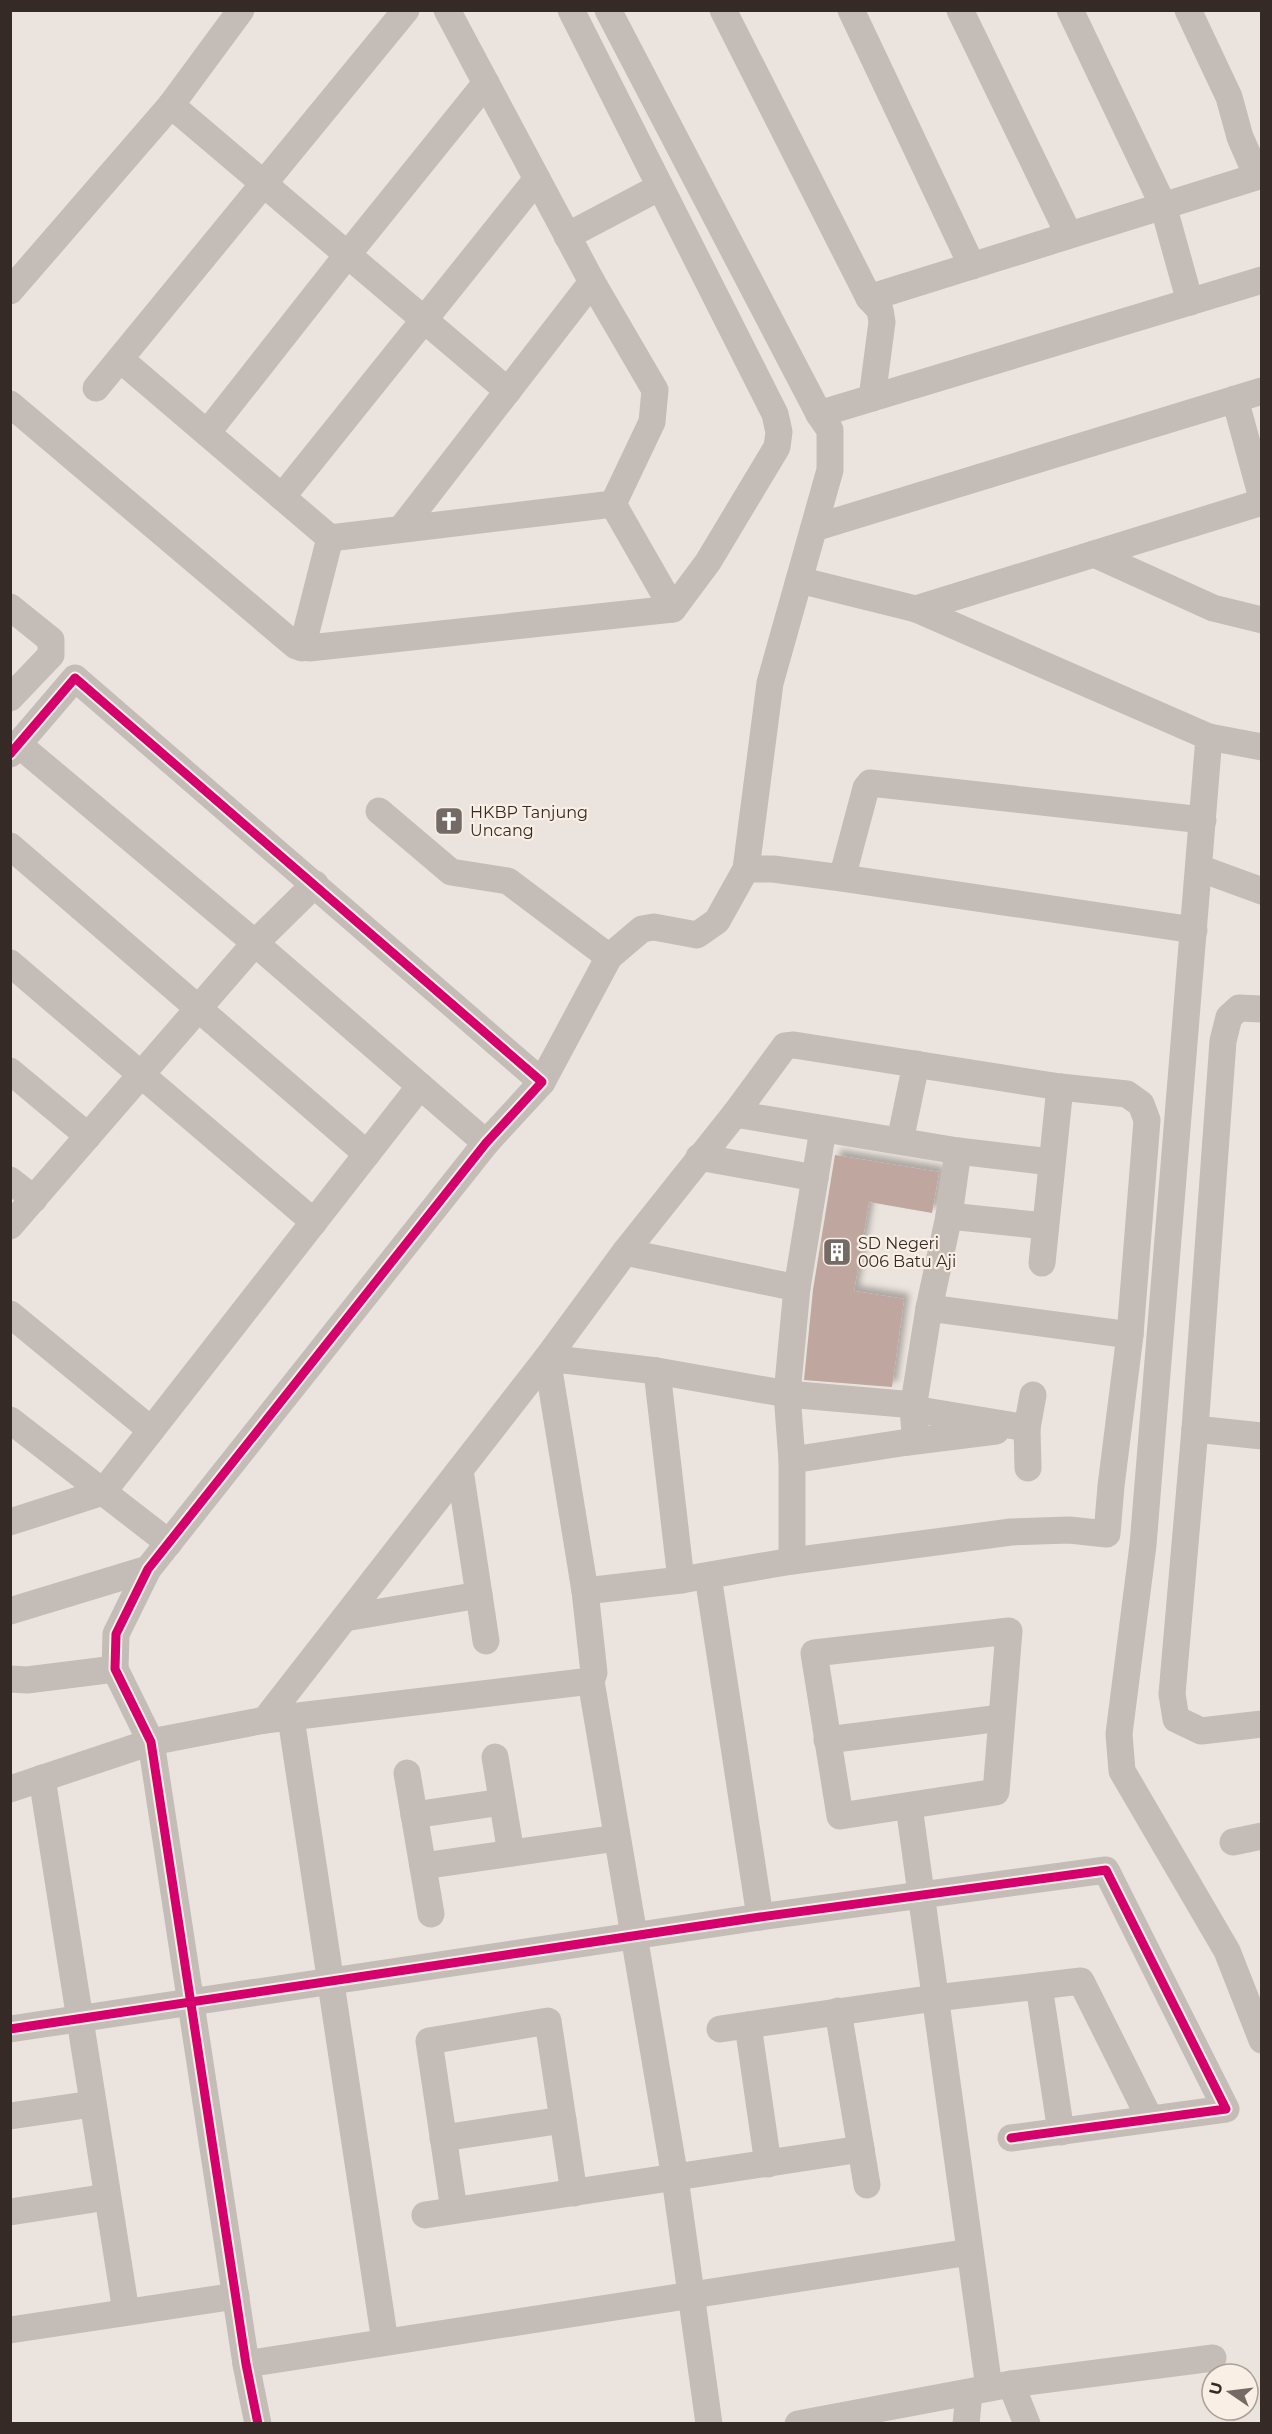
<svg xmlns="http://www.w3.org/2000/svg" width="1272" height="2434" font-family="Montserrat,sans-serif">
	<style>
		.building { fill: #bfa79f; filter: url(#shadow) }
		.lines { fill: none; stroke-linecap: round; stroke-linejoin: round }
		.minor { stroke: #c4bdb7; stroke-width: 27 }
		.cycleway-casing { stroke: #f9efe4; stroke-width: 13 }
		.cycleway { stroke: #d6006c; stroke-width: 9 }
		.labels { text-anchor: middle; stroke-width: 4.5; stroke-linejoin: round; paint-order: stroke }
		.poi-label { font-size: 16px; fill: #352a26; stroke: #f9efe4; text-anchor: start }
	</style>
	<defs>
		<filter id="shadow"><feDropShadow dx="5.5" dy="-5.5" stdDeviation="3" flood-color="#0004"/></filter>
	</defs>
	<rect width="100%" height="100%" fill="#ebe4de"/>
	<path class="building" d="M835 1155 939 1172 932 1213 869 1202 854 1291 904 1299 892 1387 804 1380 813 1290Z"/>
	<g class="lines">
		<g class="minor">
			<path d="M723 10 869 298 880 310 882 322 872 398"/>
			<path d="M851 10 972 266"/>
			<path d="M960 10 1069 235"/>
			<path d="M1070 10 1163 205 1190 302"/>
			<path d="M1188 10 1229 97 1240 137 1257 176"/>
			<path d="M171 105 508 391"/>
			<path d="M567 236 660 187"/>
			<path d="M10 291 171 105 241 10"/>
			<path d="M869 298 1262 175"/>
			<path d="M120 359 330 538 613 504 652 422 655 390 592 282 447 10"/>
			<path d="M96 388 406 10"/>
			<path d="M1235 399 1262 498"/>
			<path d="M10 404 296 646 309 648 673 609 708 562 777 447 779 432 775 414 571 10"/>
			<path d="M819 414 1262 280"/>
			<path d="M207 433 348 254 486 83"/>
			<path d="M282 497 537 179"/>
			<path d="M613 504 673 609"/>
			<path d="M814 528 1262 391"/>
			<path d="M401 529 592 282"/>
			<path d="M1094 554 1213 608 1262 620"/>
			<path d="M799 580 916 609 1209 737 1262 747"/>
			<path d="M10 607 51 640V655L10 698"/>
			<path d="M916 609 1262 502"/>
			<path d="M302 648 330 538"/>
			<path d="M1209 737 1143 1545 1119 1734 1122 1771 1227 1951 1262 2040"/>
			<path d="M18 744 255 943 486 1143"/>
			<path d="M10 754 75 678 542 1082"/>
			<path d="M379 811 451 872 508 881 609 957"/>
			<path d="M10 846 367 1154"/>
			<path d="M1199 868 1262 891"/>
			<path d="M746 869H773L842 878 1194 930"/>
			<path d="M842 878 866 788 870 783 1203 820"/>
			<path d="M10 963 314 1222"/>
			<path d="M1262 1009 1239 1008 1229 1017 1223 1041 1195 1429 1172 1694 1176 1719 1201 1731 1262 1724"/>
			<path d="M10 1071 88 1136"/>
			<path d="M735 1114 958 1151 1051 1162"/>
			<path d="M900 1141 916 1064"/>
			<path d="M958 1151 949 1216 929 1308 1130 1335"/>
			<path d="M699 1157 815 1178"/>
			<path d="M10 1180 34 1199"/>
			<path d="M949 1216 1045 1226"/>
			<path d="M10 1226 255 943 315 884"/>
			<path d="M625 1252 797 1288"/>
			<path d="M1042 1263 1060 1087"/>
			<path d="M929 1308 913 1409 1027 1428"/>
			<path d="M10 1314 151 1430"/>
			<path d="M657 1371 681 1580"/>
			<path d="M10 1420 169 1543"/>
			<path d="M1195 1429 1262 1436"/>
			<path d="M908 1442 996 1431"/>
			<path d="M1028 1468 1027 1428 1033 1395"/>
			<path d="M460 1470 486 1641"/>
			<path d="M10 1522 103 1492 420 1086"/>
			<path d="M708 1576 760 1917"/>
			<path d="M585 1591 547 1358 657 1371 787 1394 903 1404 913 1409 915 1433 908 1442 792 1460"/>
			<path d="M10 1611 148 1569"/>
			<path d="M345 1618 479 1595"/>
			<path d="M1009 1631 996 1792 840 1816 814 1653Z"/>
			<path d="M10 1679 27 1680 115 1669"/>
			<path d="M591 1681 675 2178 709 2424"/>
			<path d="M291 1718 385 2342"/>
			<path d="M265 1720 547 1358 625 1252 735 1114 785 1046 794 1045 1060 1087 1127 1094 1141 1104 1147 1120 1130 1335 1111 1486 1107 1534 1069 1530 1011 1532 792 1561"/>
			<path d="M827 1740 1001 1718"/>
			<path d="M495 1757 511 1853"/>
			<path d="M407 1773 431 1914"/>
			<path d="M42 1778 126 2312"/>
			<path d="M10 1789 151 1742 265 1720 591 1681 594 1673 585 1591 681 1580 792 1561V1460L787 1394 797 1288 823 1129"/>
			<path d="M909 1806 989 2388"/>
			<path d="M414 1815 502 1802"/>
			<path d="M1233 1842 1262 1836"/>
			<path d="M423 1866 617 1838"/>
			<path d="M1039 1986 1061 2132"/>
			<path d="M838 2011 867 2185"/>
			<path d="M748 2025 768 2164"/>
			<path d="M10 2029 760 1917 1106 1870 1226 2109 1011 2138"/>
			<path d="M720 2029 935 1998 1081 1981 1150 2119"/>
			<path d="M10 2116 92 2104"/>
			<path d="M443 2138 563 2120"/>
			<path d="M454 2210 429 2041 548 2021 574 2193"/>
			<path d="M10 2212 107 2197"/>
			<path d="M425 2215 861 2149"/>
			<path d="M10 2330 236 2296"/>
			<path d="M246 2364 970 2252"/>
			<path d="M1011 2384 1027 2424"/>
			<path d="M258 2424 246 2364 151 1742 115 1669 116 1634 148 1569 486 1143 542 1082 609 957 642 929 654 927 697 935 717 921 746 869 770 683 830 470V430L819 414 608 10"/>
			<path d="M798 2424 1011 2384 1213 2358"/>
			<path d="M966 2424 969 2393"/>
		</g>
		<g class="cycleway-casing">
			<g id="cycleway">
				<path d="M10 754 75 678 542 1082 486 1143 148 1569 116 1634 115 1669 151 1742 246 2364 258 2424"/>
				<path d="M10 2029 760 1917 1106 1870 1226 2109 1011 2138"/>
			</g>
		</g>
		<use href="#cycleway" class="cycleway"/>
	</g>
	<defs>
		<g id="church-square" transform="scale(1.5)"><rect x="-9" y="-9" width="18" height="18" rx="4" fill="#756b66" stroke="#f9efe4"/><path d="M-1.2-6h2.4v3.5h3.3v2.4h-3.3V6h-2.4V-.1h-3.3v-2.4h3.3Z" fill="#fff"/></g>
		<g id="building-square" transform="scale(1.5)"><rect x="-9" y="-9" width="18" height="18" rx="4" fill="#756b66" stroke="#f9efe4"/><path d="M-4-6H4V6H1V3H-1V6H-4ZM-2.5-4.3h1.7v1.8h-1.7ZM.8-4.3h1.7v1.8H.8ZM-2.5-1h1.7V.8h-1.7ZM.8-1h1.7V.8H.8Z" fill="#fff"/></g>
	</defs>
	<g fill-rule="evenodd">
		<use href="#church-square" x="449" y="821"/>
		<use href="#building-square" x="837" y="1252"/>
	</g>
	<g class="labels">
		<g class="poi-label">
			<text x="470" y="818">HKBP Tanjung<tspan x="470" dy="18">Uncang</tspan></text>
			<text x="858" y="1249">SD Negeri<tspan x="858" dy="18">006 Batu Aji</tspan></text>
		</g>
	</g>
	<rect width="1272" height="2434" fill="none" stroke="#352a26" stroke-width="24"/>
	<g transform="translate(1230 2392) rotate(284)"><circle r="28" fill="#f9efe4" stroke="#aba098" stroke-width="1.5"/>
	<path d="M0-4.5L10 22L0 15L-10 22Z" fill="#756b66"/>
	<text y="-9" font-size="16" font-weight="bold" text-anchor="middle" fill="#352a26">U</text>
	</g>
</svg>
